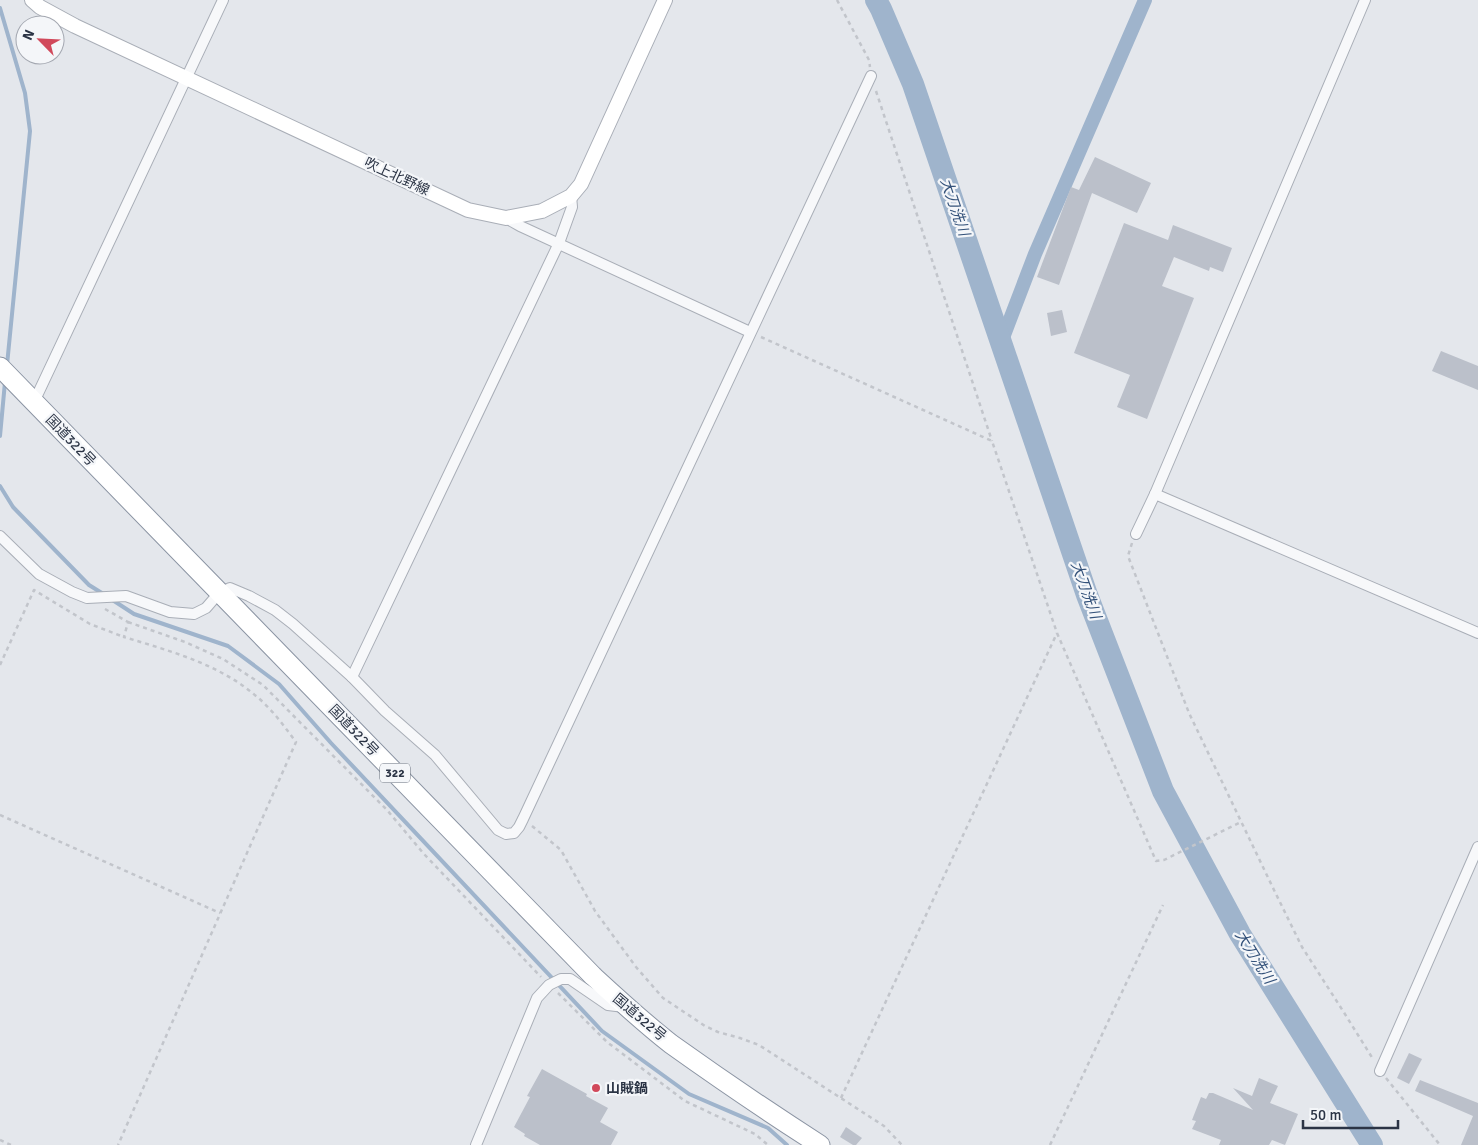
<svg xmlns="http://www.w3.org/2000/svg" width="1478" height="1145" font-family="Signika,'Noto Sans JP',sans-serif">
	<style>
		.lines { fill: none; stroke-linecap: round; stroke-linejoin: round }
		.stream { stroke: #9fb4cc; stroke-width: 4 }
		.canal { stroke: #9fb4cc; stroke-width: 14 }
		.river { stroke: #9fb4cc; stroke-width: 22 }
		.building { fill: #bbc0ca }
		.street-casing { stroke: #a9aeb7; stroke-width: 12 }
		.secondary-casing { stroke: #a9aeb7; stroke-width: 16 }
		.highway-casing { stroke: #8b94a3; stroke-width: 21 }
		.path { stroke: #c2c5cb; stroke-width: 2.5; stroke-dasharray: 4 4; stroke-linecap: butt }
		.street { stroke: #f7f8fa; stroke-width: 10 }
		.secondary { stroke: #fff; stroke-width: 14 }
		.highway { stroke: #fff; stroke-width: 19 }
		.poi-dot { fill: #d1495b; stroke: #f4f6f9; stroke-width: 2 }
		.labels { text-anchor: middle; stroke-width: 4.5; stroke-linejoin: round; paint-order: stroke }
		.shield { fill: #f4f6f9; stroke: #676e7b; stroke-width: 1 }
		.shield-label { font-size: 12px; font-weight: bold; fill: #2b3445 }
		.street-label { font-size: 14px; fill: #2b3445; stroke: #f4f6f9 }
		.poi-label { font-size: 14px; font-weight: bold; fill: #2b3445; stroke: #f4f6f9; text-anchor: start }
		.water-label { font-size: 15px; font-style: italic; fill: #34527a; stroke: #f4f6f9 }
	</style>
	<rect width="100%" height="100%" fill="#e4e7ec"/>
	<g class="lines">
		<g class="stream">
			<path d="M0 8 25 93 30 131 7 365"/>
			<path d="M0 436 5 382"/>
			<path d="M0 486 13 507 89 585 105 595"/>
			<path d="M111 599 134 614 228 646 279 684 331 743 602 1031 689 1094 768 1128 787 1145"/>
		</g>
		<path class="canal" d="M1001 343 1035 254 1145 0"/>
		<path class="river" d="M876 0 881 9 913 84 1087 595 1163 791 1240 934 1372 1145"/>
	</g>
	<g class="building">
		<path d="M1095 157 1151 183 1137 213 1092 193 1059 285 1037 277 1071 187 1079 190Z"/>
		<path d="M1124 223 1168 240 1173 225 1232 248 1223 272 1210 267 1209 271 1174 257 1162 286 1194 298 1147 419 1117 407 1130 375 1074 353Z"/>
		<path d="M1062 310 1067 332 1051 336 1047 313Z"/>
		<path d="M1441 351 1478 366V390L1432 371Z"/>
		<path d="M1409 1053 1422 1059 1409 1084 1397 1078Z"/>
		<path d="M542 1069 587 1094 586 1096 608 1108 600 1122 618 1132 611 1145H540L524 1136 525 1134 514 1127 530 1097 527 1096Z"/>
		<path d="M1259 1078 1278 1086 1270 1103 1298 1114 1285 1145 1272 1140 1269 1145H1219L1221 1140 1192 1129 1196 1121 1192 1120 1201 1097 1206 1099 1209 1093H1213L1253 1110 1233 1088 1252 1096Z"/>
		<path d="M1420 1080 1478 1103V1145H1461L1473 1116 1415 1091Z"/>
		<path d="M846 1127 862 1138 856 1145H853L840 1137Z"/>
	</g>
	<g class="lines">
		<g class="street-casing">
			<g id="street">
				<path d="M506 218 520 226 750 332"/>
				<path d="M34 402 223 0"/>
				<path d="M1155 494 1478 633"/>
				<path d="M1136 534 1155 494 1365 0"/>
				<path d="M0 536 39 574 72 592 87 598 126 596 170 612 194 614 206 608 219 593 230 588 249 596 275 610 293 624 352 677 385 711 435 755 498 830 506 834 514 833 519 827 523 819 871 76"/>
				<path d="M352 677 559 243 572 207 571 196"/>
				<path d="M1380 1071 1478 847"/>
				<path d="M476 1145 537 998 549 985 561 979H570L608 1005 624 1007"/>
			</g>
		</g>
		<g class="secondary-casing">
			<path id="secondary" d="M32 0 40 7 75 26 468 210 506 218 542 211 571 196 581 184 665 0"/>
		</g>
		<g class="highway-casing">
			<path id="highway" d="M0 367 593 976C618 999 644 1023 671 1044 720 1079 770 1113 820 1145"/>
		</g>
		<g class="path">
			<path d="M837 0 869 60 870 67"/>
			<path d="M876 91 992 441"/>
			<path d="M761 337 992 441 1057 633 1156 861 1164 860 1241 822"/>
			<path d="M1132 543 1128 556 1189 713 1274 890 1302 947 1343 1011 1373 1059"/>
			<path d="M105 609 128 622 124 637C170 651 219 664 256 696 272 709 284 726 296 742L118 1145"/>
			<path d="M128 622 185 642 223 659 263 685 387 810 424 854 541 977"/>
			<path d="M0 665 34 590 90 624 124 637"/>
			<path d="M0 815 220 913"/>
			<path d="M532 826 561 850 595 911 636 967 663 998 705 1026 718 1032 740 1038 759 1045 884 1126 902 1145"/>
			<path d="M558 993 607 1042 685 1101 755 1134 768 1145"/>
			<path d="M1386 1078 1440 1145"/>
			<path d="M841 1098 1057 633"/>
			<path d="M0 1140 11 1145"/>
			<path d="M1050 1145 1163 905"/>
		</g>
		<use href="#street" class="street"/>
		<use href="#secondary" class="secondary"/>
		<use href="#highway" class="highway"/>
	</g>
	<circle class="poi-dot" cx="596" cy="1088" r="5"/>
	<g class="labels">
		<rect class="shield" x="380" y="763.5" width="30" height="19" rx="4"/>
		<g class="shield-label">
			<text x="395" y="777">322</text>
		</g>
		<g class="street-label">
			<text transform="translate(397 176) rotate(25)" y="5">吹上北野線</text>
			<text transform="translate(71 440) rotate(46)" y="5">国道322号</text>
			<text transform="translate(354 730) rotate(46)" y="5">国道322号</text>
			<text transform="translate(640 1017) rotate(40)" y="5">国道322号</text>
		</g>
		<g class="poi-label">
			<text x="606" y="1093">山賊鍋</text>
		</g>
		<g class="water-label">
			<text transform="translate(955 207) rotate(71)" y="5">大刀洗川</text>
			<text transform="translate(1086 590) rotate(70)" y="5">大刀洗川</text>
			<text transform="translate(1255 957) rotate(58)" y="5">大刀洗川</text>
		</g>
	</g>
	<g transform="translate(40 40) rotate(294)"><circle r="24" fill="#f4f6f9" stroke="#a4a8b1"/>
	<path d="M0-4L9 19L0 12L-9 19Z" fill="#d1495b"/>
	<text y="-8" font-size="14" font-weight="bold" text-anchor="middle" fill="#2b3445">N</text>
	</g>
	<path d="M1303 1120v8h95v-8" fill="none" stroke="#2b3445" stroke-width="2.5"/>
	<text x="1310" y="1120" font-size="15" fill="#2b3445" stroke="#f4f6f9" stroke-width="4" paint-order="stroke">50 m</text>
</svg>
